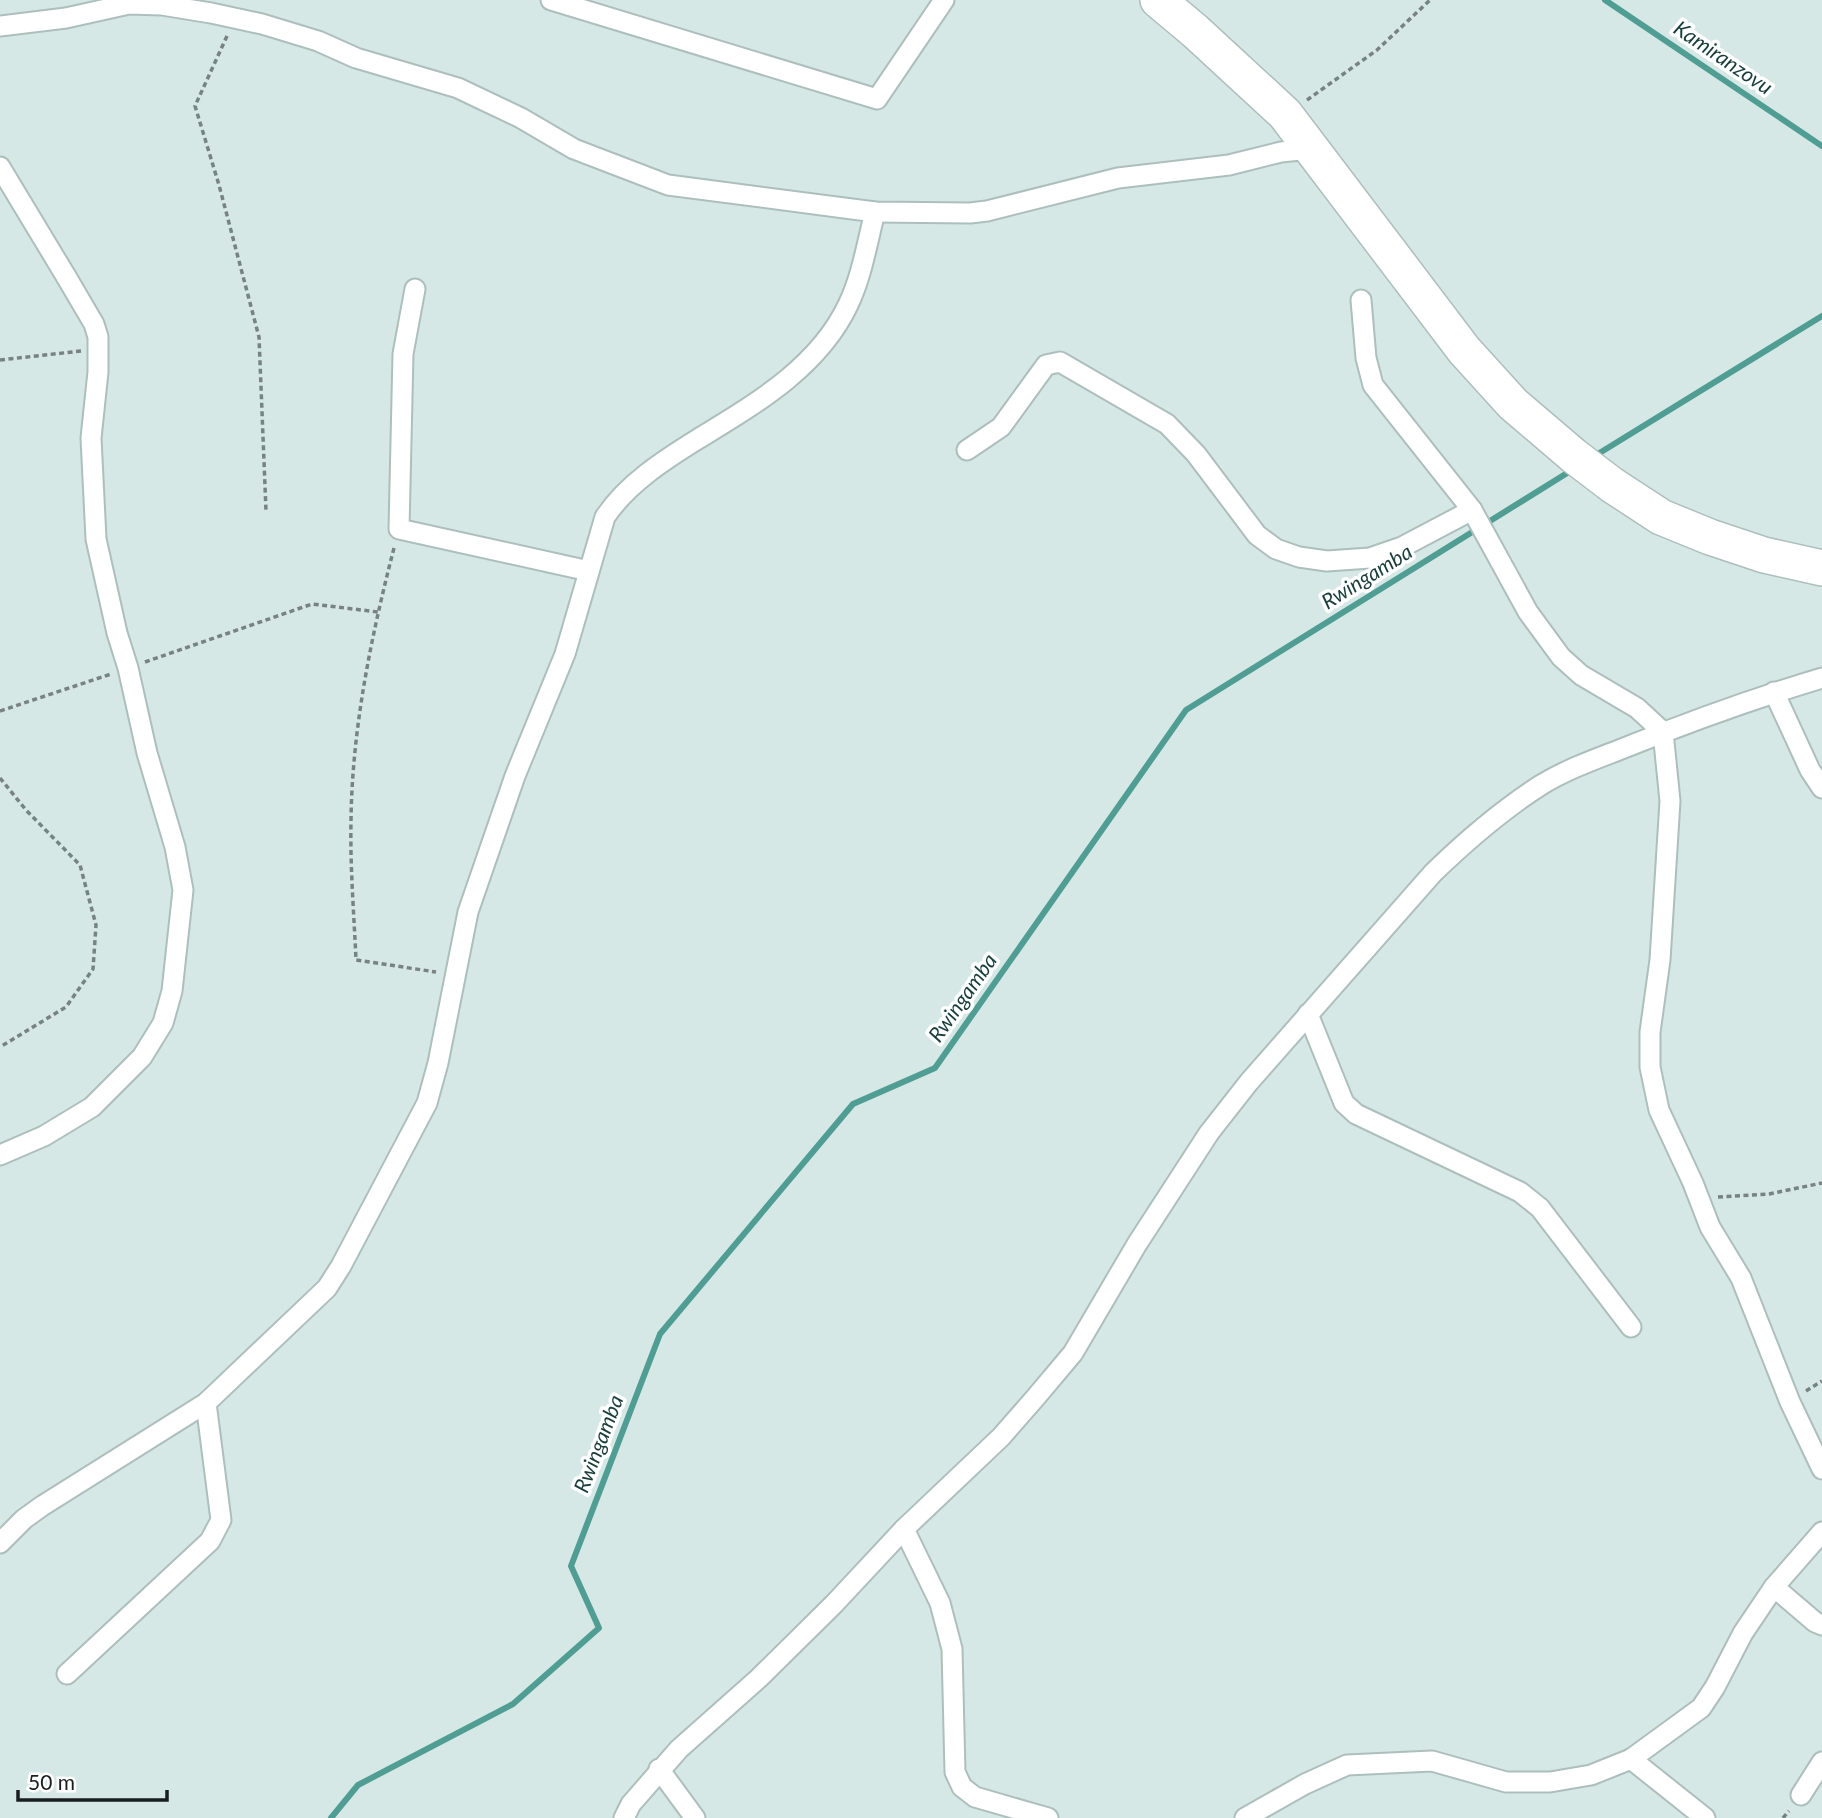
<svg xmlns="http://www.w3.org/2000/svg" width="1822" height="1818" font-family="Lato,sans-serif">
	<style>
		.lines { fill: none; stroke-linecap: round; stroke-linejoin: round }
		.stream { stroke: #4f9d93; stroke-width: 6 }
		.street-casing { stroke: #adbfbc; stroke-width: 23 }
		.highway-casing { stroke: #adbfbc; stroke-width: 38 }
		.path { stroke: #778381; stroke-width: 3.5; stroke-dasharray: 5 3.5; stroke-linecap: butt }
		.street { stroke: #fff; stroke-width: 19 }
		.highway { stroke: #fff; stroke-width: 35 }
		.labels { text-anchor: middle; stroke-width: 7; stroke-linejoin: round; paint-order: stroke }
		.water-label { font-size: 21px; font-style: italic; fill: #193e3a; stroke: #fff }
	</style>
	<rect width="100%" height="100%" fill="#d6e8e5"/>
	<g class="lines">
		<g class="stream">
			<path d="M1605 0 1822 146"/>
			<path d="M1593 457 1822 316"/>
			<path d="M331 1818 358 1785 513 1704 599 1628 571 1566 660 1334 853 1104 935 1068 1186 710 1572 470"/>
		</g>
		<g class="street-casing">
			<g id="street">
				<path d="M551 0 877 99 944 0"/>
				<path d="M0 26 66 18 129 4 162 5 211 13 262 24 318 41 356 58 458 88 521 118 574 149 668 185 875 212 970 213 987 211 1118 178 1229 165 1281 152 1310 149"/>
				<path d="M0 167 67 278 94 324 98 337V372L91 438 96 539 117 633 128 668 147 753 175 847 183 890 172 991 163 1023 142 1057 92 1107 44 1136 0 1155"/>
				<path d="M415 289 403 354 399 529 589 571"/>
				<path d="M1361 300 1366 358 1373 385 1472 510 1528 612 1561 657 1581 675 1637 708 1663 732 1670 801 1660 960 1650 1032V1067L1659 1110 1693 1183 1710 1227 1741 1278 1790 1402 1822 1469"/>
				<path d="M967 450 1001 427 1046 365 1060 362 1167 424 1196 454 1257 535 1276 549 1299 557 1327 561 1370 558 1402 547 1472 510"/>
				<path d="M1774 692 1810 770 1822 788"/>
				<path d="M1308 1014 1344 1103 1356 1114 1520 1192 1540 1208 1631 1327"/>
				<path d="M904 1529 940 1603 952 1649 955 1772 962 1787 975 1797 1048 1818"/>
				<path d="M0 1543 24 1519 42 1506 206 1403 327 1288 341 1266 427 1103 438 1063 468 912 515 776 565 654 605 517C627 484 664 460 698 439 755 404 818 368 848 305 862 276 867 243 875 212"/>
				<path d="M1774 1587 1815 1622 1822 1625"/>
				<path d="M67 1674 210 1541 221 1520 206 1403"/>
				<path d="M1631 1759 1705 1818"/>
				<path d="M659 1769 695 1818"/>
				<path d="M1801 1795 1822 1762"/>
				<path d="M624 1818 631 1804 679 1749 759 1678 834 1604 904 1529 1001 1437 1036 1397 1073 1353 1137 1244 1209 1133 1249 1082 1433 873C1466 841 1502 810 1541 785 1567 769 1596 759 1624 748 1689 722 1755 698 1822 678"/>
				<path d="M1245 1818 1305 1784 1347 1765 1432 1761 1506 1782H1550L1591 1775 1631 1759 1701 1708 1715 1687 1743 1633 1774 1587 1822 1532"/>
			</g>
		</g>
		<g class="highway-casing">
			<path id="highway" d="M1158 0 1195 31 1285 114 1464 350 1513 404 1574 456 1612 485 1661 517 1710 537 1764 555 1822 568"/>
		</g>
		<g class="path">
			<path d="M227 36 195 106 219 185 259 337 266 511"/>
			<path d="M1307 100 1377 50 1430 0"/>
			<path d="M0 360 81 351"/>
			<path d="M394 548C371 637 352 729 351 821 350 867 354 914 356 960L436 972"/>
			<path d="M145 662 312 604 378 612"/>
			<path d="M0 711 111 674"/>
			<path d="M0 778 26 810 80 865 96 925 93 969 66 1007 0 1047"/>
			<path d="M1718 1197 1769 1194 1822 1183"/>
			<path d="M1806 1391 1822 1381"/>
			<path d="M1783 1818 1789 1811"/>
		</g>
		<use href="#street" class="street"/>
		<use href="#highway" class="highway"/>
	</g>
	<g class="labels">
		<g class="water-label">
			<text transform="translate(1723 58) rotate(34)" y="7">Kamiranzovu</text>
			<text transform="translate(1367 577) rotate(-32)" y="7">Rwingamba</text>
			<text transform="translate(963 998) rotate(-55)" y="7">Rwingamba</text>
			<text transform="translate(599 1444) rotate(-69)" y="7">Rwingamba</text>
		</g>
	</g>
	<path d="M18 1790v10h149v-10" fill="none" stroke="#181e1d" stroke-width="3.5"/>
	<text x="28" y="1790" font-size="21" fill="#181e1d" stroke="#ffffff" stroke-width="5" paint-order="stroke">50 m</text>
</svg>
